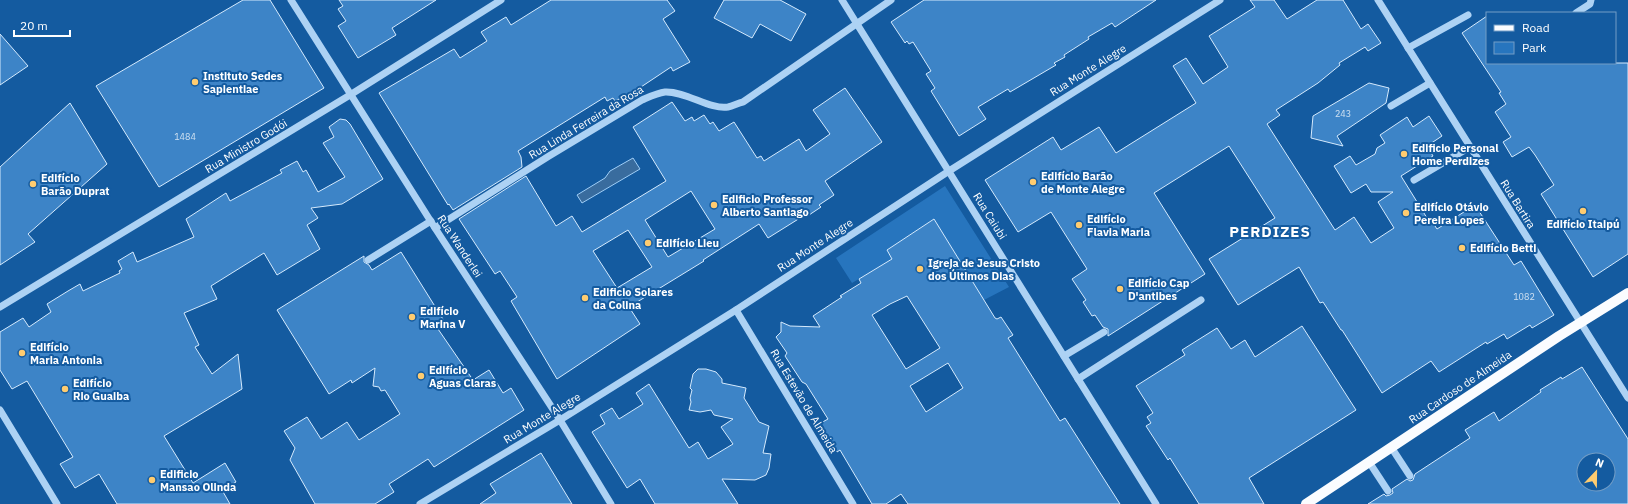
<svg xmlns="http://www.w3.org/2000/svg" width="1628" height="504" font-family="'IBM Plex Sans',sans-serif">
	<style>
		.green { fill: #2775be }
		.water { fill: #396c9e; stroke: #9fcef7 }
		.building { fill: #3d84c7; stroke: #d5eafd; fill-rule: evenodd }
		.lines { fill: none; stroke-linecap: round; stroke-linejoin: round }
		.minor { stroke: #add2f4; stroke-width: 7 }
		.major { stroke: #fafcff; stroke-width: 10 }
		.poi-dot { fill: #ffcc70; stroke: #145ba0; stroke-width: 1.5 }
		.labels { text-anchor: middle; stroke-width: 4; stroke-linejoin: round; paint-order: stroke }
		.number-label { font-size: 9px; fill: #cee0f1 }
		.street-label { font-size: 11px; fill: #fff; stroke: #145ba0 }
		.poi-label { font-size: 11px; font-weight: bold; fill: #fff; stroke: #145ba0; text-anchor: start }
		.district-label { font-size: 15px; font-weight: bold; letter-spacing: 1px; fill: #fff; stroke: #145ba0 }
	</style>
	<rect width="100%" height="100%" fill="#145ba0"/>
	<path class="green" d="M945 186 1009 287 984 300 934 219 887 250 892 259 852 283 836 258Z"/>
	<path class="water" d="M633 158 640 169 582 203 577 195 605 178 610 171Z"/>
	<g class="building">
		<path d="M243 0H270L324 88 159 187 96 86Z"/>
		<path d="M339 0H436L392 28 396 35 358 58 338 26 346 21 338 9 343 6Z"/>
		<path d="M551 0H667L675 11 663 19 690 62 673 71 671 67 632 93 615 101 613 98 607 101 605 97 518 151 521 157 522 167 453 210 449 204 448 205 379 93 454 49 460 58 487 41 481 32 506 17 511 25Z"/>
		<path d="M724 0H780L806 14 791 41 760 24 752 38 714 18Z"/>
		<path d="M924 0H1156L1115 27 1112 23 1088 37 1089 39 1064 55 1065 57 1054 63 1056 65 1010 92 1008 89 978 107 986 119 959 136 931 91 935 88 926 74 931 71 913 42 909 44 907 41 905 43 891 22Z"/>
		<path d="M1250 0H1274L1287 19 1317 0H1343L1361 29 1368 24 1381 43 1368 51 1365 47 1339 63 1340 65 1318 83 1276 110 1280 115 1267 124 1335 230 1354 217 1371 243 1394 228 1378 202 1393 192H1371L1366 184 1351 193 1334 166 1350 156 1356 165 1375 154 1377 148 1385 143 1380 135 1407 117 1413 127 1429 116 1442 136 1427 146 1433 156 1401 176 1427 218 1429 217 1437 229 1475 205 1514 265 1521 261 1554 315 1532 328 1530 325 1507 339 1504 334 1487 344 1486 342 1439 372 1431 361 1382 393 1342 330H1341L1323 302 1320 303 1299 267 1238 305 1209 259 1275 218 1229 146 1154 193 1205 274 1108 336V329L1103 327 1095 315 1092 316 1083 302 1086 300 1072 279 1087 269 1051 212 1018 232 985 180 1053 137 1061 150 1099 127 1116 153 1196 103 1173 66 1186 58 1203 84 1228 67 1209 36 1255 7Z"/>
		<path d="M1487 16V63H1628V254L1593 277 1541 194 1554 185 1535 155 1529 147 1512 157 1503 142 1511 137 1495 112 1506 104 1499 93 1501 92 1462 33Z"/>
		<path d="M0 34 28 66 0 85Z"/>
		<path d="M1369 83 1389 88 1386 103 1337 136 1343 146 1311 138 1313 116Z"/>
		<path d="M845 88 882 142 825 181 834 195 819 205 821 207 809 215 808 213 768 238 759 224 703 260 704 261 629 307 640 324 557 379 511 301 517 297 500 271 495 274 459 219 526 176 556 226 572 216 582 232 666 181 633 127 672 102 685 121 692 117 694 121 704 115 710 124 713 122 719 131 734 122 757 158 761 156 764 161 799 139 806 151 830 134 813 110ZM691 191 715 229 668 257 645 220ZM628 230 652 267 617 288 593 251Z"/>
		<path d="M70 103 107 164 28 234 35 242 0 265V167Z"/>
		<path d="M340 119 346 120 350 124 383 179 342 204 311 208 318 218 307 225 320 249 277 275 264 253 211 286 217 299 184 313 199 345 195 347 212 374 238 354 242 389 164 436 193 483 225 463 236 482 222 490 230 504H117L99 474 75 488 60 464 73 457 27 381 12 389 0 370V332L23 318 29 327 51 312 47 304 68 291 80 284 83 291 120 273 119 271 122 269 118 261 133 252 137 262 194 237 186 219 226 193 230 201 282 173 280 170 297 161 303 172 306 170 318 192 345 177 323 143 334 137 329 127Z"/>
		<path d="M934 219 995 318 997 319 1001 317 1013 335 1008 338 1060 421 1065 418 1120 504H908L901 494 886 504H872L840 450 837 452 819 424 828 419 806 384 802 382 785 356 787 353 776 337 781 332V322L790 326 820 327 813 316 842 297 840 296 861 283 859 279 892 259 887 250ZM907 296 940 348 906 369 872 315 890 304ZM948 363 963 388 926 412 910 386Z"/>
		<path d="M401 252 446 324 438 329 473 380 489 370 503 393 511 388 524 410 434 467 428 459 389 484 394 492 375 504H315L290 460 295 448 284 431 307 417 321 439 347 422 359 440 400 414 385 390 381 391 379 387 373 386 375 368 352 383 351 380 329 394 277 310 364 256V262L369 265 372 270Z"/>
		<path d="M1302 326 1356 410 1249 478 1264 504H1199L1170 458 1168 460 1146 426 1151 423 1147 417 1153 413 1136 386 1185 355 1182 350 1217 328 1231 349 1245 340 1255 357Z"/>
		<path d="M1582 367 1628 439V504H1368L1384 494 1386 496 1390 495 1393 493 1392 489 1407 479 1410 481 1413 480 1415 474 1470 438 1465 430 1494 412 1499 421 1541 392 1540 390 1561 377 1562 379ZM1584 460H1608V484H1584Z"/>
		<path d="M698 369H706L716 372 722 379V383L746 388 744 398 759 422 769 426 763 453 771 454 769 468 766 475 755 480 722 479 738 504H655L640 479 627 488 592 432 605 424 600 415 612 408 619 419 643 404 636 393 649 384 689 448 698 442 708 459 733 444 721 427 733 419 714 415 711 410 700 412 689 410 691 402 690 398 692 390 690 388 693 374Z"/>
		<path d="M541 453 572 504H480L496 493 490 484Z"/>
	</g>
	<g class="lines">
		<g class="minor">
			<path d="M291 0 435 228 560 420 611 504"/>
			<path d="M842 0 1156 504"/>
			<path d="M1378 0 1628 398"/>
			<path d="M1576 13 1590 4 1591 0"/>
			<path d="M1408 48 1468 15"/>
			<path d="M1391 106 1430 83"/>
			<path d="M1414 180 1470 147"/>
			<path d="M435 228 549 156 642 100C649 97 657 93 665 92 686 91 710 110 728 107 733 106 738 103 743 102L891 0"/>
			<path d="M368 260 431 221"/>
			<path d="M0 307 350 95 501 0"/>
			<path d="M736 310 853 504"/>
			<path d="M1064 356 1104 332"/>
			<path d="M1078 379 1201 300"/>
			<path d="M0 410 57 504"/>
			<path d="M1391 447 1410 476"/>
			<path d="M1369 462 1388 491"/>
			<path d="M420 504 560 420 736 310 949 171 1220 0"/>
		</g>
		<path class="major" d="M1306 504 1559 336 1628 293"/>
	</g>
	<g class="poi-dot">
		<circle cx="195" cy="82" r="4"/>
		<circle cx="1404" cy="154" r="4"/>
		<circle cx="1033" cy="182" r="4"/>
		<circle cx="33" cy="184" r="4"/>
		<circle cx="714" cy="205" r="4"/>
		<circle cx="1583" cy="211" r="4"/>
		<circle cx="1406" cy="213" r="4"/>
		<circle cx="1079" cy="225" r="4"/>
		<circle cx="648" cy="243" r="4"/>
		<circle cx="1462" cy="248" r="4"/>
		<circle cx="920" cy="269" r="4"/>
		<circle cx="1120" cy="289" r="4"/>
		<circle cx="585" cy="298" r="4"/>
		<circle cx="412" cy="317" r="4"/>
		<circle cx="22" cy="353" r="4"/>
		<circle cx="421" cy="376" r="4"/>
		<circle cx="65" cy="389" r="4"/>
		<circle cx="152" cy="480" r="4"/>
	</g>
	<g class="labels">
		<g class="number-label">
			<text x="1343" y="117">243</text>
			<text x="185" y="140">1484</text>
			<text x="1524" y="300">1082</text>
		</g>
		<g class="street-label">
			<text transform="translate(1088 70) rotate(-32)" y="4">Rua Monte Alegre</text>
			<text transform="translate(586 122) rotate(-31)" y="4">Rua Linda Ferreira da Rosa</text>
			<text transform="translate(246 146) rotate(-31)" y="4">Rua Ministro Godói</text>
			<text transform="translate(1518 204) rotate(58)" y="4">Rua Bartira</text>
			<text transform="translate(990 216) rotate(58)" y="4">Rua Caiubi</text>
			<text transform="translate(815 245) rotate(-33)" y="4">Rua Monte Alegre</text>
			<text transform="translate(460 246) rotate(57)" y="4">Rua Wanderlei</text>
			<text transform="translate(1460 387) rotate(-34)" y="4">Rua Cardoso de Almeida</text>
			<text transform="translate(804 401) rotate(59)" y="4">Rua Estevão de Almeida</text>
			<text transform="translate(542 418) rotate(-31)" y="4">Rua Monte Alegre</text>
		</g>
		<g class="poi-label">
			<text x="203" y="80">Instituto Sedes<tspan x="203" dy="13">Sapientiae</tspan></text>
			<text x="1412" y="152">Edificio Personal<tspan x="1412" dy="13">Home Perdizes</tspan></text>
			<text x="1041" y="180">Edifício Barão<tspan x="1041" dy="13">de Monte Alegre</tspan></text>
			<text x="41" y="182">Edifício<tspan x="41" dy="13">Barão Duprat</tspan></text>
			<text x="722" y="203">Edificio Professor<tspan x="722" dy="13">Alberto Santiago</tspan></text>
			<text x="1414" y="211">Edifício Otávio<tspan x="1414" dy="13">Pereira Lopes</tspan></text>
			<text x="1087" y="223">Edifício<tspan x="1087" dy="13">Flavia Maria</tspan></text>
			<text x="1583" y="228" text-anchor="middle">Edifício Itaipú</text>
			<text x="656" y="247">Edifício Lieu</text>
			<text x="1470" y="252">Edifício Betti</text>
			<text x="928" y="267">Igreja de Jesus Cristo<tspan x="928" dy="13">dos Últimos Dias</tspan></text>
			<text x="1128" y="287">Edifício Cap<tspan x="1128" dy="13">D'antibes</tspan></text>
			<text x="593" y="296">Edificio Solares<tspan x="593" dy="13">da Colina</tspan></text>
			<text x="420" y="315">Edifício<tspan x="420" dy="13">Marina V</tspan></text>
			<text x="30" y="351">Edifício<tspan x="30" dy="13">Maria Antonia</tspan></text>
			<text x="429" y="374">Edifício<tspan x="429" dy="13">Aguas Claras</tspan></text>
			<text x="73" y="387">Edifício<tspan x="73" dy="13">Rio Guaiba</tspan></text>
			<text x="160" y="478">Edificio<tspan x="160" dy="13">Mansao Olinda</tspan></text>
		</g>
		<g class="district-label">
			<text x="1270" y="237">PERDIZES</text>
		</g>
	</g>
	<rect x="1486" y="12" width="130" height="52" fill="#145ba0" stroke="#729dc6"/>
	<rect x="1494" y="25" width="20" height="6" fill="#fafcff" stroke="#729dc6"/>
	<text x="1522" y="32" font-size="12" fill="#ffffff">Road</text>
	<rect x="1494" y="42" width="20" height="12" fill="#2775be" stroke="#729dc6"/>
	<text x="1522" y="52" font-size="12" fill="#ffffff">Park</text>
	<g transform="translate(1596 472) rotate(22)"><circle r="19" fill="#145ba0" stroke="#729dc6"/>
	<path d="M0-3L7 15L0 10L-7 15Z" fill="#ffcc70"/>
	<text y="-6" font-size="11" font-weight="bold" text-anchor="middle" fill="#ffffff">N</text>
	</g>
	<path d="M14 30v6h56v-6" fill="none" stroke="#ffffff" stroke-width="2"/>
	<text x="20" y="30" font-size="12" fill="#ffffff" stroke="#145ba0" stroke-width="3" paint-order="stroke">20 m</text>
</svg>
